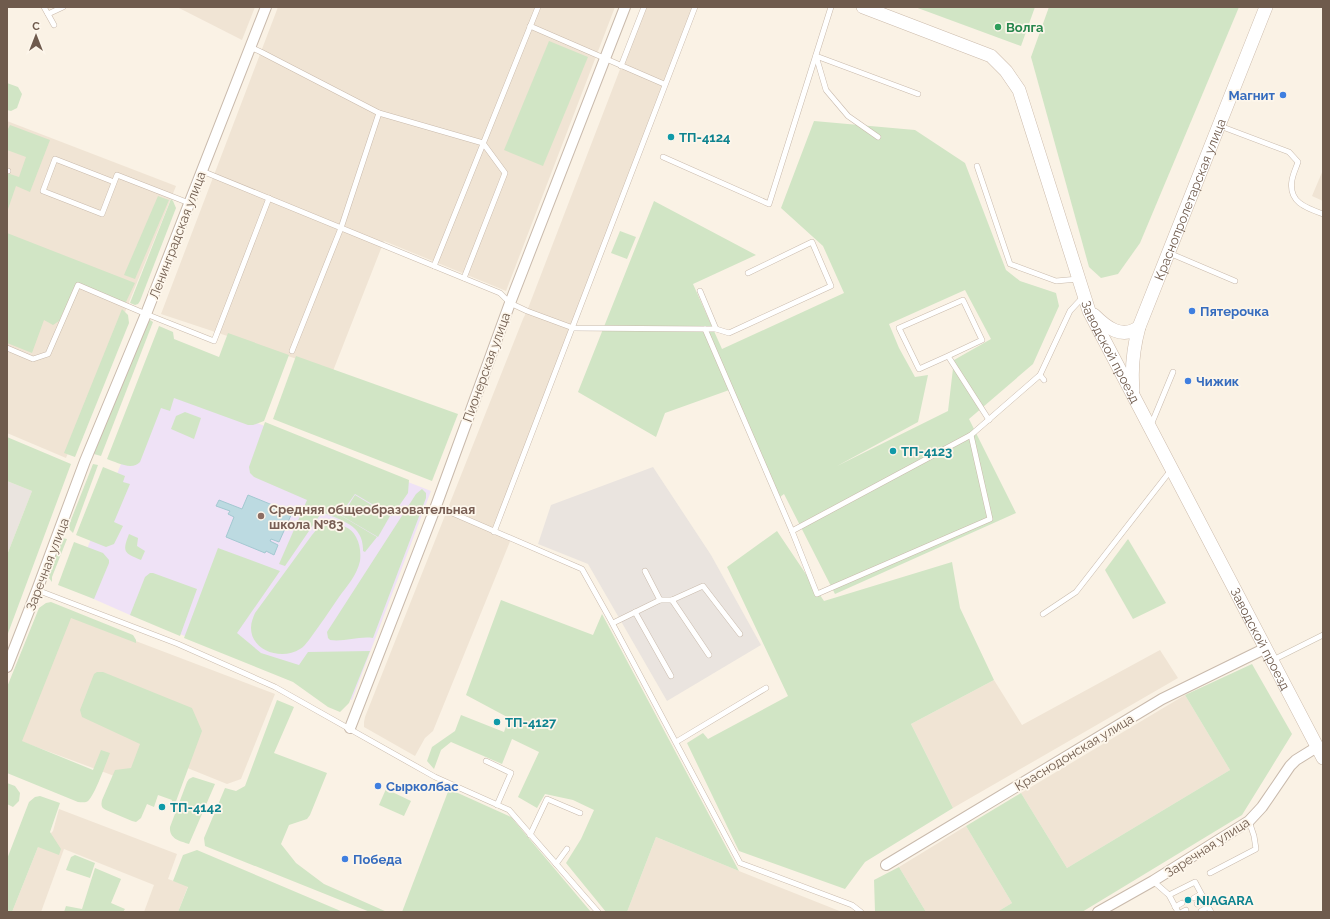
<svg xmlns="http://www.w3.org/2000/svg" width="1330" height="919" font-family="Raleway,sans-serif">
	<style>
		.residential { fill: #f0e4d4 }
		.industrial { fill: #eae4df }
		.education { fill: #efe2f6 }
		.green { fill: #d1e5c5; fill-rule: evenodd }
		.water { fill: #bcdae1; stroke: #a3c8d1 }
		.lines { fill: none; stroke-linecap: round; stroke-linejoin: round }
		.lane-casing { stroke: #c9baac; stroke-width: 6 }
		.street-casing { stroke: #c9baac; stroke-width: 12 }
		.secondary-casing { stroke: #ccbbab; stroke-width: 14 }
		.lane { stroke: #fff; stroke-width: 5 }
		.street { stroke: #fff; stroke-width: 10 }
		.secondary { stroke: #fff; stroke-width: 13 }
		.leisure-dot { fill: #2e9e5b; stroke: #fdf6eb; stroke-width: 1.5 }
		.shop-dot { fill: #3f7fe0; stroke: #fdf6eb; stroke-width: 1.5 }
		.culture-dot { fill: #0f9aa8; stroke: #fdf6eb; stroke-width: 1.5 }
		.education-dot { fill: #8d6e63; stroke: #fdf6eb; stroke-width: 1.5 }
		.labels { text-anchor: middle; stroke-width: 3.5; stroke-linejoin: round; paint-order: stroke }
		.leisure-label { font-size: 13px; font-weight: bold; fill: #27864d; stroke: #fdf6eb; text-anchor: start }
		.shop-label { font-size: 13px; font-weight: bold; fill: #366cbe; stroke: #fdf6eb; text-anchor: start }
		.culture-label { font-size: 13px; font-weight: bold; fill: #0d838f; stroke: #fdf6eb; text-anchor: start }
		.street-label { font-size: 13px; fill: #6f5b4d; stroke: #fdf6eb }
		.education-label { font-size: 13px; font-weight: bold; fill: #785e54; stroke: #fdf6eb; text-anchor: start }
	</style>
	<rect width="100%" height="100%" fill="#faf2e5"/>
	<g class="residential">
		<path d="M179 7H255L242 40 179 8Z"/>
		<path d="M278 7H615L506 291 384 241 333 371 161 314Z"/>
		<path d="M644 7H695L494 532 511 539 433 731 425 738 415 756 364 727V722L365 717 523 319 527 311Z"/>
		<path d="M7 121 176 186 66 458 7 433Z"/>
		<path d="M1323 170V201L1312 196Z"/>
		<path d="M62 613 275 694 241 779 227 784 180 765 168 796 15 739Z"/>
		<path d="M1160 650 1178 678 953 808 911 724 994 680 1022 725Z"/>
		<path d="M1185 695 1230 770 1067 868 1021 793Z"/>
		<path d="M59 809 177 854 168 879 188 886 178 912H144L154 885 64 849 41 912H12L38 847 53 831Z"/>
		<path d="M966 826 1012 903 997 912H926L899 867Z"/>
		<path d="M656 837 739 871 842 912H627Z"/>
	</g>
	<g class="industrial">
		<path d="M653 467 711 555 761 645 667 701 588 564 538 544 551 505Z"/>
		<path d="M7 481 32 491 7 555Z"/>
	</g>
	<path class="education" d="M155 379 257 423 431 491 352 700 130 615 71 589Z"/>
	<g class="green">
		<path d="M915 7H1035L1021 46Z"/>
		<path d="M1049 7H1239L1140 243 1118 274 1101 278 1089 267 1031 57Z"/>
		<path d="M549 41 588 57 543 166 504 150Z"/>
		<path d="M7 83 18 87 22 94 17 108 11 111 7 110Z"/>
		<path d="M814 121 915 130 965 163 1006 270 1020 281 1056 293 1059 306 1033 364 969 419 1016 513 835 594 784 494 780 497 732 389 665 413 656 437 578 392 654 201 756 255 693 284 722 349 844 293 823 246 781 208ZM965 290 991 339 954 360 948 411 837 466 918 422 928 375 915 377 899 348 889 324Z"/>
		<path d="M10 125 50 140 30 192 16 186 7 212V173L19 177 26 157 7 150V131Z"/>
		<path d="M158 196 169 200 135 279 124 275Z"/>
		<path d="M171 199 173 201 176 208 140 301 138 304 135 305 130 303Z"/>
		<path d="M620 231 636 237 627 259 611 253Z"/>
		<path d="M7 233 135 283 125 304 77 283 59 321 53 325 44 320 32 353 7 343Z"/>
		<path d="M122 309 128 315 129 323 75 457 64 453Z"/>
		<path d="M150 320 153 322 101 456 94 454 146 323Z"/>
		<path d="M159 326 173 332 174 339 219 357 228 333 289 355 264 421 253 425H248L174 398 170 411 161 408 140 462C132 471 116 462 107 459Z"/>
		<path d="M296 356 458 414 432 481 273 419Z"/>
		<path d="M185 412 201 418 194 439 171 429 176 416Z"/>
		<path d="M265 422 409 480 408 493 392 516 355 494 340 515 377 537 365 552 363 551C364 525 342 521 322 512L285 566 279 564 307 500 254 477 250 473 249 467Z"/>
		<path d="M7 437 71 464 7 636V555L32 491 7 481Z"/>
		<path d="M93 464 98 465 73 533 68 528 69 525Z"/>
		<path d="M103 467 125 476 123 482 130 484 114 522 123 526 114 544 106 547 76 535Z"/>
		<path d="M422 489 426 493V498L373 638C358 636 345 642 330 640L328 638 327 632 416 494Z"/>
		<path d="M355 495 390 516 378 537 342 516Z"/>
		<path d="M330 524C341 524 351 527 356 537 360 544 361 553 360 561 357 575 347 586 339 597 329 612 319 626 309 640 306 643 304 647 300 649 282 661 251 651 251 628 251 622 253 618 255 613L312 535 317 529Z"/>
		<path d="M777 531 824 601 952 562 960 608 994 680 911 724 953 808 865 862 845 889 739 851 687 743 703 733 708 739 788 696 727 567Z"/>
		<path d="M129 534 138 538 137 546 145 551 141 560C124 553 122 552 129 534Z"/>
		<path d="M62 538 67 539 52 577V582L49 578 48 572Z"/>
		<path d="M1128 539 1166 603 1133 619 1105 570Z"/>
		<path d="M74 542 103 553 109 560V563L94 599 58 585Z"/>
		<path d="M218 548 280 571 237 633 261 653 299 665 308 652 370 651 349 703 340 712 328 707 293 682 184 638Z"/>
		<path d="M150 573H153L197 589 180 636 130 615 145 577Z"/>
		<path d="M501 600 593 635 602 614 739 871 656 837 627 912H606L566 863 581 839 594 810 573 800 545 794 537 808 518 797 539 752 512 739 502 764 451 742 441 750 434 769 427 761 432 747 455 731 461 715 504 732 509 718 466 695Z"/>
		<path d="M51 602 133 635 136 640V643L71 618 22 741 93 770 101 750 110 753C106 763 95 795 88 801 86 803 81 802 78 802L7 773V687L39 608 46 603Z"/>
		<path d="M1252 664 1292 734 1242 815 1082 912H997L1012 903 966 826 1021 793 1067 868 1230 770 1185 695Z"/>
		<path d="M97 672H103L192 708 202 731 175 804 170 806 172 800 158 795 154 807 147 804 141 818 136 822 132 821 106 810C101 808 101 805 102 800L115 770 131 768 140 744 82 717 80 710 94 674Z"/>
		<path d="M277 700 294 707 274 753 327 773 310 815 307 819 289 825 281 844 296 863 324 884 387 912H370L205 846 204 838 225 788 236 791 245 786Z"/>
		<path d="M193 777 215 784 189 844C180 841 169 839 170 827L187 782 189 779Z"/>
		<path d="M7 783 15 786 20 793 19 801 13 807 7 804Z"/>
		<path d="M386 789 411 801 404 816 379 805Z"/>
		<path d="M449 789 511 817 591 912H402Z"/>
		<path d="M40 796 60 803 50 832 61 849 59 855 38 847 12 912H7V859L29 802 35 797Z"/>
		<path d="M197 850 343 912H178L188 887 173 881 183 855Z"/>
		<path d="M75 855 95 863 90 878 66 870 71 857Z"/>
		<path d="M899 867 926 912H875L874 880Z"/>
		<path d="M95 868 121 879 111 903 125 909 123 912H64L66 906 82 909Z"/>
	</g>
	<path class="water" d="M248 495 292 513 279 542 271 539 270 541 278 545 274 555 266 551 265 553 226 537 234 517 228 514 230 511 216 506 219 500 242 509Z"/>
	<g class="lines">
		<g class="lane-casing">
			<g id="lane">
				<path d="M44 7 54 25"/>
				<path d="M48 14 63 7"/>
				<path d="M530 26 664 84"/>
				<path d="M250 47 261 52 379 113 483 143 505 173 464 278"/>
				<path d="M621 66 644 7"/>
				<path d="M1220 126 1289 152 1298 162C1296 168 1293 174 1292 180 1288 202 1306 208 1323 214"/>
				<path d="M878 137 848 116 826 90 816 56 918 94"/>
				<path d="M663 157 769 204 831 7"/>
				<path d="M977 166 1010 264 1056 281 1078 279"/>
				<path d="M7 171H8"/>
				<path d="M202 171 500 293 510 303 527 311 573 328 705 329H716L729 333 831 286 812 242 748 273"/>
				<path d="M114 182 55 159 43 191 102 214C107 201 112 188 117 175L189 203"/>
				<path d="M1169 253 1235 281"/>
				<path d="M434 266 538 7"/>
				<path d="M700 291 716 329"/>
				<path d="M705 329 792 531 817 594 990 519 971 435"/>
				<path d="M7 348 33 359 48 354 78 285 146 314 214 341 269 198"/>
				<path d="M292 351 341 228 379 113"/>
				<path d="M948 356 982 340 963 300 899 328 919 369 948 356 989 420"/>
				<path d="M1040 375 1044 380"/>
				<path d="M1151 425 1173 372"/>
				<path d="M436 506 582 569 610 619 740 863 852 905 861 912"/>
				<path d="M792 531 971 435 1040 375 1070 311 1083 297"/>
				<path d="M494 532 695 7"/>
				<path d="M645 571 660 600"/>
				<path d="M37 590 178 644 275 687 435 777 509 810 598 912"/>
				<path d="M672 600 709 655"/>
				<path d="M635 612 671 676"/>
				<path d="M1043 614 1076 592 1171 470"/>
				<path d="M613 623 660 600H672L703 586 740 634"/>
				<path d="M1273 660 1323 635"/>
				<path d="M676 742 766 688"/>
				<path d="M486 761 511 773 497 805"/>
				<path d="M530 835 547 799 580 813"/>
				<path d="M556 864 567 849"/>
				<path d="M1210 873 1256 849 1254 836 1249 821"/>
				<path d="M1153 881 1169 895"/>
				<path d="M1194 898 1201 894"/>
				<path d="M1197 904 1204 900"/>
				<path d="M1175 907 1182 903"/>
				<path d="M1201 911 1208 907"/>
				<path d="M1178 912 1169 895 1195 882 1211 912"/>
				<path d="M1182 912 1186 910"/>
			</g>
		</g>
		<g class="street-casing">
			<g id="street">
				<path d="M7 667 37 590 85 461 146 314 266 7"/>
				<path d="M350 728 436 506 510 303 625 7"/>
				<path d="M886 865 1162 699 1266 648"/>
				<path d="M1098 912 1153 881 1249 821 1262 807 1290 766 1296 760 1317 747"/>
			</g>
		</g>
		<g class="secondary-casing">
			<g id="secondary">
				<path id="s1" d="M863 7 991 56 1006 71 1019 90 1089 311 1323 758"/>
				<path d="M1094 315C1106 327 1122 340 1139 327"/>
				<path id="s2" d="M1133 390C1131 368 1133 349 1139 327L1266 7"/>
			</g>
		</g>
		<use href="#lane" class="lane"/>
		<use href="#street" class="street"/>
		<use href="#secondary" class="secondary"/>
	</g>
	<circle class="leisure-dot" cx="998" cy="27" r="4"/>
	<g class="shop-dot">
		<circle cx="1283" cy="95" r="4"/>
		<circle cx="1192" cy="311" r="4"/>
		<circle cx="1188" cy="381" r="4"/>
		<circle cx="378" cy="786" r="4"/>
		<circle cx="345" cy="859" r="4"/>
	</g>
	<g class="culture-dot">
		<circle cx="671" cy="137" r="4"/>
		<circle cx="893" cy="451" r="4"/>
		<circle cx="497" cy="722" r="4"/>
		<circle cx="162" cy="807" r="4"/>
		<circle cx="1188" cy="900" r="4"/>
	</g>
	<circle class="education-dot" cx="261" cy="516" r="4"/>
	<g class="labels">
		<g class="leisure-label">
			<text x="1006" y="32">Волга</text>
		</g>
		<g class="shop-label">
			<text x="1275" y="100" text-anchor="end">Магнит</text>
			<text x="1200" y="316">Пятерочка</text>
			<text x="1196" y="386">Чижик</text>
			<text x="386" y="791">Сырколбас</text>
			<text x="353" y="864">Победа</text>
		</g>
		<g class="culture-label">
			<text x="679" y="142">ТП-4124</text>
			<text x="901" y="456">ТП-4123</text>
			<text x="505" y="727">ТП-4127</text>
			<text x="170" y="812">ТП-4142</text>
			<text x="1196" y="905">NIAGARA</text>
		</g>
		<g class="street-label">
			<text dy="5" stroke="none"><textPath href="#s2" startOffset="201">Краснопролетарская улица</textPath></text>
			<text transform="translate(177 235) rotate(-69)" y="5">Ленинградская улица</text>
			<text dy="5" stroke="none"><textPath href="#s1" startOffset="459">Заводской проезд</textPath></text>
			<text transform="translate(486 367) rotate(-70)" y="5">Пионерская улица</text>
			<text transform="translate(47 564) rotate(-69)" y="5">Заречная улица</text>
			<text dy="5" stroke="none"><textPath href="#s1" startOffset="783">Заводской проезд</textPath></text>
			<text transform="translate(1074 752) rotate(-31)" y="5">Краснодонская улица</text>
			<text transform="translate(1207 847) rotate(-33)" y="5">Заречная улица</text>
		</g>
		<g class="education-label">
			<text x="269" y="514">Средняя общеобразовательная<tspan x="269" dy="15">школа №83</tspan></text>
		</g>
	</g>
	<rect width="1330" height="919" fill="none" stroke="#6f5b4d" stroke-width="16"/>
	<g transform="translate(36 36)" stroke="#fdf6eb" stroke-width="3" paint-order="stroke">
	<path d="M0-3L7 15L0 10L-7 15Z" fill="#6f5b4d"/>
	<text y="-6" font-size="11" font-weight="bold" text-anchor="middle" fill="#6f5b4d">С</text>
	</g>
</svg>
